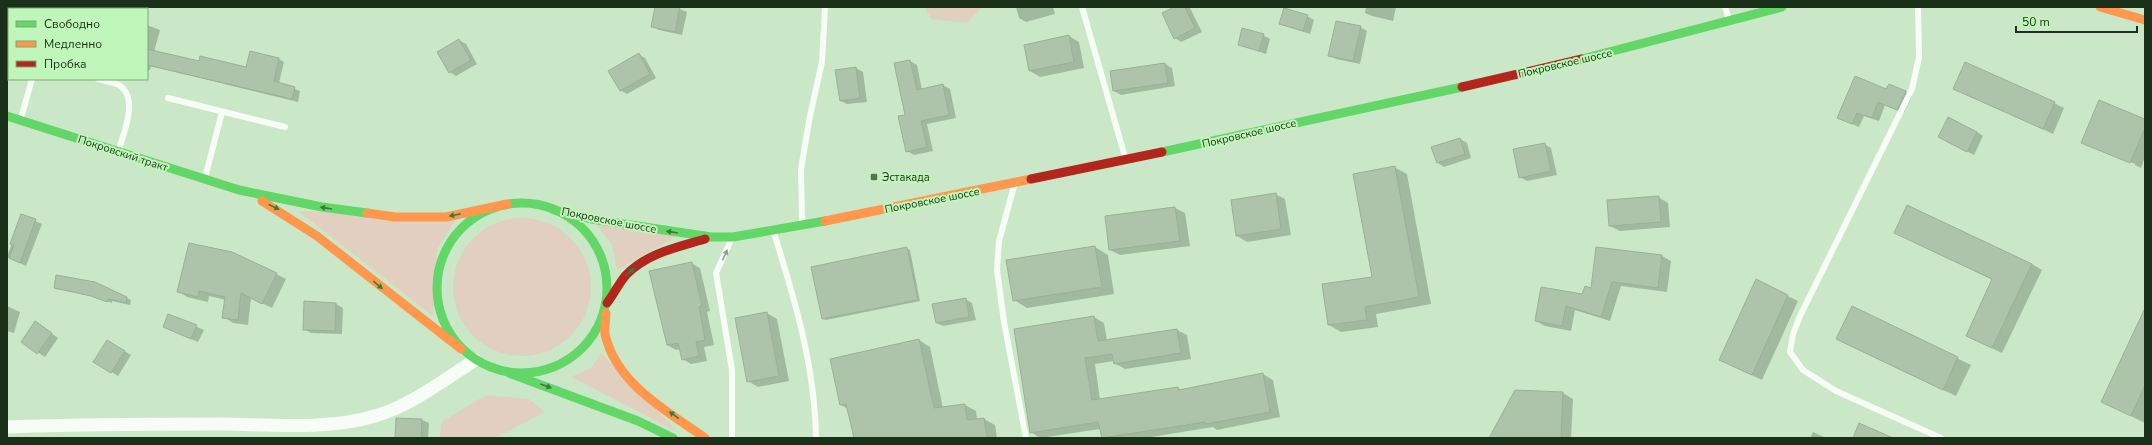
<svg xmlns="http://www.w3.org/2000/svg" width="2152" height="445" font-family="'Nunito Sans',sans-serif">
	<style>
		.green { fill: #e1d0c0 }
		.shadow { fill: #0003 }
		.building { fill: #adc3aa; stroke: #9ab097 }
		.lines { fill: none; stroke-linecap: round; stroke-linejoin: round }
		.lane { stroke: #f7fcf7; stroke-width: 6 }
		.street { stroke: #f7fcf7; stroke-width: 13 }
		.fast { stroke: #63d668; stroke-width: 9 }
		.slow { stroke: #ff974d; stroke-width: 9 }
		.jam { stroke: #b3261e; stroke-width: 9 }
		.oneway { fill: #3b7b3d }
		.oneway2 { fill: #94a093 }
		.poi-dot { fill: #587056; stroke: #c0f6b9; stroke-width: 1.5 }
		.labels { text-anchor: middle; stroke-width: 4; stroke-linejoin: round; paint-order: stroke }
		.street-label { font-size: 11px; fill: #1b3019; stroke: #c0f6b9 }
		.poi-label { font-size: 11px; fill: #1b3019; stroke: #c0f6b9; text-anchor: start }
	</style>
	<rect width="100%" height="100%" fill="#cae8c7"/>
	<g class="green">
		<path d="M925 7H982L967 23 931 19Z"/>
		<path d="M298 211 458 216 437 249 433 316Z"/>
		<circle cx="522" cy="287" r="69"/>
		<path d="M596 224 679 235 617 270 612 244Z"/>
		<path d="M601 353 678 432 571 377 591 368Z"/>
		<path d="M486 395 529 399 545 412 495 438H440L441 422Z"/>
	</g>
	<g class="shadow">
		<path d="M64 7H77L85 9H64Z"/>
		<path d="M656 7H675L687 12 682 35 659 30 652 26Z"/>
		<path d="M1016 7H1053L1055 14 1026 22 1019 18Z"/>
		<path d="M1176 7 1190 8 1202 32 1181 42 1175 38Z"/>
		<path d="M1366 7H1396L1393 21 1372 16 1365 13Z"/>
		<path d="M1307 16 1314 20 1310 34 1280 24Z"/>
		<path d="M147 25 160 30 154 52 199 63 246 68 250 52 279 59 284 62 279 83 300 91 298 102 151 66 150 70H147Z"/>
		<path d="M1360 27 1367 31 1360 64 1336 59 1329 55Z"/>
		<path d="M1263 35 1270 39 1266 54 1239 45Z"/>
		<path d="M1069 36 1079 42 1084 68 1040 77 1030 71Z"/>
		<path d="M459 40 466 44 477 64 456 76 450 72Z"/>
		<path d="M639 55 645 58 656 78 627 94 620 90Z"/>
		<path d="M910 61 917 65 922 90 943 85 950 89 956 118 927 124 933 151 914 155 907 151 906 116Z"/>
		<path d="M1165 64 1172 68 1175 86 1121 95 1114 91Z"/>
		<path d="M856 68 863 72 867 102 847 104 841 101Z"/>
		<path d="M1955 89 2054 103 2064 108 2053 134Z"/>
		<path d="M1887 91 1906 92 1912 96 1904 113 1885 105 1879 121 1864 116 1859 127 1838 118Z"/>
		<path d="M2145 120V157L2141 168 2135 165V164L2082 142Z"/>
		<path d="M1977 132 1983 136 1974 155 1946 141Z"/>
		<path d="M1460 139 1467 143 1471 158 1444 167 1438 163Z"/>
		<path d="M1544 144 1551 148 1557 175 1527 181 1520 177Z"/>
		<path d="M1394 167 1407 174 1431 304 1376 314 1378 327 1341 332 1329 325 1373 278Z"/>
		<path d="M1275 194 1285 199 1291 235 1247 242 1237 236 1232 200Z"/>
		<path d="M1658 197 1668 203 1670 227 1620 231 1610 226Z"/>
		<path d="M1175 208 1185 213 1190 246 1120 255 1110 250Z"/>
		<path d="M22 215 42 224 26 266 7 257Z"/>
		<path d="M1895 233 2032 264 2042 270 2002 353 1977 341 1993 280Z"/>
		<path d="M1095 247 1108 255 1114 294 1027 308 1014 300Z"/>
		<path d="M906 248 910 250 920 301 826 320 823 319Z"/>
		<path d="M1662 256 1671 261 1667 292 1621 286 1610 321 1575 310 1571 331 1545 326 1536 321 1592 289Z"/>
		<path d="M691 263 700 268 710 311 707 312 714 345 704 347 707 361 691 364 682 359 680 349 676 350 667 345Z"/>
		<path d="M276 274 286 279 272 308 251 298 248 325 233 323 224 317 226 300 209 296 208 302 187 297 178 291Z"/>
		<path d="M57 276 95 283 131 300 130 305 112 301V303L96 298V296L58 288V290L55 288Z"/>
		<path d="M1756 281 1798 301 1762 380 1730 365Z"/>
		<path d="M965 299 972 303 976 320 943 326 936 323Z"/>
		<path d="M336 304 343 308 342 334 311 333 304 329Z"/>
		<path d="M7 306 20 312 14 333 7 331Z"/>
		<path d="M1852 308 1971 365 1956 396 1850 346Z"/>
		<path d="M767 313 777 319 789 381 758 387 748 381Z"/>
		<path d="M169 315 204 330 198 342 164 327Z"/>
		<path d="M1094 317 1104 323 1107 341 1177 330 1187 335 1191 359 1125 369 1114 363V361L1095 364 1100 400 1178 388 1183 390 1263 374 1273 380 1280 417 1217 430 1213 427 1145 438H1102L1100 429 1040 438 1031 432Z"/>
		<path d="M42 326 58 338 45 357 22 342Z"/>
		<path d="M2145 326V423L2113 407Z"/>
		<path d="M919 340 930 347 943 408 965 405 976 411 977 420 984 419 995 425 997 438H855L848 409 841 405Z"/>
		<path d="M107 341 131 355 118 376 95 361Z"/>
		<path d="M1516 391 1563 393 1573 399 1571 438H1490Z"/>
		<path d="M397 419 422 420 429 423 428 438H396Z"/>
		<path d="M1813 432 1826 438H1810Z"/>
	</g>
	<g class="building">
		<path d="M655 7H680L675 32 651 27Z"/>
		<path d="M1174 7H1185L1195 28 1174 39 1162 13Z"/>
		<path d="M1284 8 1308 15 1303 31 1279 24Z"/>
		<path d="M1336 21 1361 26 1353 61 1328 56Z"/>
		<path d="M1242 28 1264 34 1259 51 1238 45Z"/>
		<path d="M1069 35 1074 62 1029 71 1024 45Z"/>
		<path d="M459 39 471 60 449 73 437 52Z"/>
		<path d="M147 49 199 61 200 56 246 67 250 51 279 58 274 81 295 87 292 99 147 65Z"/>
		<path d="M639 53 650 74 620 91 608 71Z"/>
		<path d="M910 60 917 90 943 84 949 115 921 121 927 147 906 152 898 116 905 115 894 63Z"/>
		<path d="M1965 62 2055 102 2043 129 1953 89Z"/>
		<path d="M1165 63 1168 83 1113 91 1110 71Z"/>
		<path d="M856 67 860 98 840 101 835 70Z"/>
		<path d="M1855 76 1886 89 1889 84 1906 91 1897 110 1878 102 1872 118 1857 113 1852 124 1837 118Z"/>
		<path d="M2099 100 2145 119V128L2130 163 2081 143Z"/>
		<path d="M1948 117 1977 132 1967 152 1938 137Z"/>
		<path d="M1460 138 1465 154 1437 163 1431 147Z"/>
		<path d="M1545 143 1551 171 1519 178 1513 149Z"/>
		<path d="M1395 166 1419 297 1365 307 1367 320 1328 325 1322 284 1372 277 1353 174Z"/>
		<path d="M1276 193 1281 229 1236 236 1231 200Z"/>
		<path d="M1659 196 1661 222 1609 226 1607 200Z"/>
		<path d="M1907 205 2032 264 1992 348 1966 336 1992 279 1894 233Z"/>
		<path d="M1175 207 1180 241 1109 250 1105 216Z"/>
		<path d="M21 214 36 219 20 263 9 258 14 245 10 244Z"/>
		<path d="M189 243 232 252 277 273 262 304 241 293 238 320 222 318 225 297 199 291 198 297 177 292Z"/>
		<path d="M1095 246 1102 287 1013 301 1006 260Z"/>
		<path d="M907 247 918 300 822 319 811 267Z"/>
		<path d="M1596 247 1662 255 1658 288 1612 282 1601 317 1566 306 1562 326 1535 321 1541 287 1582 294 1585 286 1591 288Z"/>
		<path d="M692 262 702 306 699 307 705 340 696 342 699 356 682 360 678 343 667 345 649 271Z"/>
		<path d="M56 275 95 282 127 297 126 303 108 299 107 302 91 296 54 288Z"/>
		<path d="M1756 279 1788 295 1752 375 1719 360Z"/>
		<path d="M966 298 969 317 936 323 932 304Z"/>
		<path d="M304 301 336 303 335 331 303 330Z"/>
		<path d="M1852 306 1958 357 1943 390 1836 339Z"/>
		<path d="M2145 308V385L2131 416 2101 402Z"/>
		<path d="M767 312 779 376 747 382 735 318Z"/>
		<path d="M168 314 197 325 191 339 163 327Z"/>
		<path d="M1094 316 1098 341 1177 329 1181 353 1114 364 1112 354 1085 358 1092 400 1178 387 1179 390 1263 373 1270 412 1206 424 1205 422 1102 438 1098 422 1030 433 1014 329Z"/>
		<path d="M35 321 52 333 37 354 21 342Z"/>
		<path d="M919 339 934 408 965 404 967 420 984 418 987 438H854L846 404 840 405 830 359Z"/>
		<path d="M107 340 125 351 111 373 93 362Z"/>
		<path d="M1515 390 1563 392 1561 438H1489Z"/>
		<path d="M396 418 422 419 421 438H395Z"/>
		<path d="M1859 423 1893 438H1853Z"/>
	</g>
	<g class="lines">
		<g class="lane">
			<path d="M1082 7 1125 157"/>
			<path d="M1725 7 1729 19"/>
			<path d="M1918 7 1919 57 1912 89 1800 316 1793 334 1790 352 1803 370 1836 391 1941 438"/>
			<path d="M7 53H9"/>
			<path d="M98 79C104 81 113 82 119 85 139 98 124 132 119 149"/>
			<path d="M168 98 285 127"/>
			<path d="M21 118 32 79"/>
			<path d="M205 178 222 112"/>
			<path d="M1014 186 999 241 997 270 1004 322 1026 438"/>
			<path d="M802 222 801 169 810 116 822 62 825 7"/>
			<path d="M774 233C795 300 815 367 816 438"/>
			<path d="M731 240 716 273 732 370V438"/>
		</g>
		<path class="street" d="M7 427C80 424 152 424 225 424 274 425 328 430 375 416 412 405 444 380 475 360"/>
		<g class="fast">
			<path d="M1582 59 1782 7"/>
			<path d="M7 116 239 190 322 207 367 213"/>
			<path d="M1162 152 1462 87"/>
			<circle cx="522" cy="288" r="85"/>
			<path d="M554 210 591 219 711 237H733L825 221"/>
			<path d="M509 373 638 421 673 438"/>
		</g>
		<g class="slow">
			<path d="M2100 7 2145 20"/>
			<path d="M262 201 317 236 461 349"/>
			<path d="M367 213 395 217H446L507 204"/>
			<path d="M825 221 1031 179"/>
			<path d="M606 313C606 320 604 328 605 334 616 384 667 411 705 438"/>
		</g>
		<g class="jam">
			<path d="M1462 87 1582 59"/>
			<path d="M1031 179 1162 152"/>
			<path d="M607 303C614 294 619 283 626 275 647 253 678 247 705 239"/>
		</g>
	</g>
	<defs><path id="oneway-solid" d="M-6-.8H1V-3.2L6.5 0L1 3.2V.8H-6Z"/></defs>
	<g class="oneway">
		<use href="#oneway-solid" transform="translate(274 207) rotate(26)"/>
		<use href="#oneway-solid" transform="translate(326 208) rotate(-171)"/>
		<use href="#oneway-solid" transform="translate(455 215) rotate(168)"/>
		<use href="#oneway-solid" transform="translate(672 232) rotate(-171)"/>
		<use href="#oneway-solid" transform="translate(630 272) rotate(-42)"/>
		<use href="#oneway-solid" transform="translate(378 285) rotate(40)"/>
		<use href="#oneway-solid" transform="translate(546 386) rotate(20)"/>
		<use href="#oneway-solid" transform="translate(674 415) rotate(-144)"/>
	</g>
	<use class="oneway2" href="#oneway-solid" transform="translate(725 255) rotate(-65)"/>
	<rect class="poi-dot" x="870" y="173" width="8" height="8" rx="2"/>
	<g class="labels">
		<g class="street-label">
			<text transform="translate(1565 63) rotate(-13)" y="4">Покровское шоссе</text>
			<text transform="translate(1249 133) rotate(-13)" y="4">Покровское шоссе</text>
			<text transform="translate(123 153) rotate(18)" y="4">Покровский тракт</text>
			<text transform="translate(932 200) rotate(-11)" y="4">Покровское шоссе</text>
			<text transform="translate(609 220) rotate(11)" y="4">Покровское шоссе</text>
		</g>
		<g class="poi-label">
			<text x="882" y="181">Эстакада</text>
		</g>
	</g>
	<rect width="2152" height="445" fill="none" stroke="#1b3019" stroke-width="16"/>
	<rect x="8" y="8" width="140" height="72" fill="#c0f6b9" stroke="#7ea779"/>
	<rect x="16" y="21" width="20" height="6" fill="#63d668" stroke="#7ea779"/>
	<text x="44" y="28" font-size="12" fill="#1b3019">Свободно</text>
	<rect x="16" y="41" width="20" height="6" fill="#ff974d" stroke="#7ea779"/>
	<text x="44" y="48" font-size="12" fill="#1b3019">Медленно</text>
	<rect x="16" y="61" width="20" height="6" fill="#b3261e" stroke="#7ea779"/>
	<text x="44" y="68" font-size="12" fill="#1b3019">Пробка</text>
	<path d="M2016 26v6h121v-6" fill="none" stroke="#1b3019" stroke-width="2"/>
	<text x="2022" y="26" font-size="12" fill="#1b3019" stroke="#c0f6b9" stroke-width="3" paint-order="stroke">50 m</text>
</svg>
